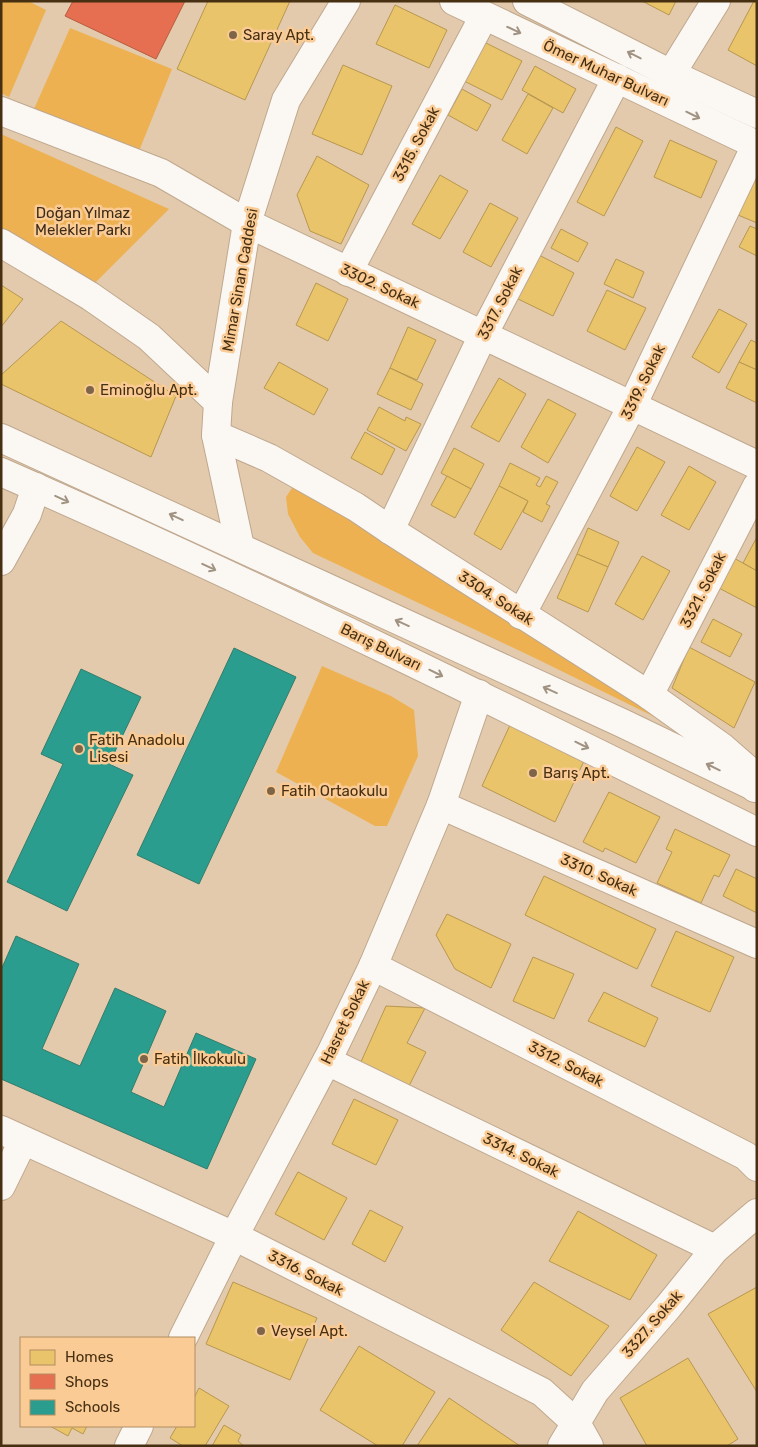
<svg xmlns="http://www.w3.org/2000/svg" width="758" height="1447" font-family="Rubik,sans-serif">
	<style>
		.green { fill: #edb152 }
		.homes { fill: #e9c46a; stroke: #b89750 }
		.shops { fill: #e76f51; stroke: #b75c3e }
		.schools { fill: #2a9d8f; stroke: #337c6a }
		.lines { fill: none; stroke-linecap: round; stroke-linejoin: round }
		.minor-casing { stroke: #bfa88e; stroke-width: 30 }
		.major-casing { stroke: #bfa88e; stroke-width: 30 }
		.minor { stroke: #fbf7f3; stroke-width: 28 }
		.major { stroke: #fbf7f3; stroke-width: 28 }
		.oneway { stroke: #a19382 }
		.poi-dot { fill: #7e6548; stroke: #facb95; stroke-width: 2 }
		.labels { text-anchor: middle; stroke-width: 5; stroke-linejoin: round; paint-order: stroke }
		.poi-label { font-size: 15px; fill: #472f12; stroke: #facb95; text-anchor: start }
		.street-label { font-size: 15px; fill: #472f12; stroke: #facb95 }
		.park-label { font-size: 15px; fill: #3d2c19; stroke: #facb95 }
	</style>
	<rect width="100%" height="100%" fill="#e3caac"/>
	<g class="green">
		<path d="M1 1H28L46 10 9 97 1 93Z"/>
		<path d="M70 28 172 69 137 156 34 109Z"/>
		<path d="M1 134 169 209 95 283 1 230Z"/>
		<path d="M294 485 310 493 679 729 541 661 313 553 300 537 288 514 286 497Z"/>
		<path d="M322 666 391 696 414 710 418 756 387 826H375L276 772Z"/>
	</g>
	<g class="homes">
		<path d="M208 1H290L245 100 177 69Z"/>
		<path d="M642 1H676L669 15Z"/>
		<path d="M754 1H757V66L728 50Z"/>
		<path d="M395 5 447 30 429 68 376 44Z"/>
		<path d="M480 40 522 61 502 100 460 79Z"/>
		<path d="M343 65 392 86 362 155 312 134Z"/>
		<path d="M535 66 576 89 563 113 522 90Z"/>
		<path d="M462 89 491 105 477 131 448 115Z"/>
		<path d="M528 94 553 108 527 154 502 140Z"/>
		<path d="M616 127 643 141 604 216 577 202Z"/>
		<path d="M670 140 717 161 701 198 654 177Z"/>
		<path d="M317 156 369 185 341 244 310 231 297 195Z"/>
		<path d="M757 174V223L738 215Z"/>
		<path d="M440 175 468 191 440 239 412 224Z"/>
		<path d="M490 203 518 218 491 267 463 252Z"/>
		<path d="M750 226 757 229V256L739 247Z"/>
		<path d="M561 229 588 243 578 262 551 248Z"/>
		<path d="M535 253 574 273 553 316 514 297Z"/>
		<path d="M616 259 644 272 633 298 604 284Z"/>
		<path d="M316 283 348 299 328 341 296 325Z"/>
		<path d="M1 285 23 299 1 327Z"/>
		<path d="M607 290 646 308 625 350 587 331Z"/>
		<path d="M719 309 747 324 719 373 692 357Z"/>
		<path d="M61 321 176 396 151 457 1 384V375Z"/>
		<path d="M408 327 436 340 417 380 390 368Z"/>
		<path d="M751 340 757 343V370L739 362Z"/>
		<path d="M279 362 328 389 314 415 264 388Z"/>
		<path d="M739 362 757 370V403L726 388Z"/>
		<path d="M390 368 423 384 411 410 377 394Z"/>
		<path d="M499 378 526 394 499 442 471 427Z"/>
		<path d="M548 399 576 414 548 463 521 447Z"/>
		<path d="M379 407 405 421 406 417 421 424 406 451 367 430Z"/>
		<path d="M365 432 395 449 382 475 351 458Z"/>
		<path d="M637 447 665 462 637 511 610 496Z"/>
		<path d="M454 448 484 464 471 489 441 473Z"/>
		<path d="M510 463 540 478 536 485 540 487 546 476 558 482 546 504 550 506 542 522 523 512 528 501 499 486Z"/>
		<path d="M689 466 716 482 689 530 661 515Z"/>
		<path d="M447 476 471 489 455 518 431 505Z"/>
		<path d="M499 486 528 501 501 550 474 534Z"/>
		<path d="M588 528 619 542 608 567 577 554Z"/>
		<path d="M757 537V571L743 563Z"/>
		<path d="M577 554 608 567 588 612 557 598Z"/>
		<path d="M642 556 670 571 643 620 615 604Z"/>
		<path d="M732 557 757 571V608L715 586Z"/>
		<path d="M713 619 742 634 730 657 701 642Z"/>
		<path d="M689 647 755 682 734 728 672 688Z"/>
		<path d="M510 725 584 761 555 822 482 786Z"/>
		<path d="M609 792 660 817 636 863 605 848 603 852 583 842Z"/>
		<path d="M675 829 730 855 719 877 714 875 701 903 657 883 672 852 666 849Z"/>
		<path d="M736 869 757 879V913L723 896Z"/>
		<path d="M544 876 656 929 637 969 525 915Z"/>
		<path d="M447 914 511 944 491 988 455 969 436 935Z"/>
		<path d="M676 931 734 957 710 1012 651 986Z"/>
		<path d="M533 957 574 974 554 1019 513 1001Z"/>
		<path d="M604 992 658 1018 645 1047 588 1021Z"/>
		<path d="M386 1006 425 1008 407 1043 426 1052 407 1090 360 1064Z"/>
		<path d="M354 1099 398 1120 376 1165 332 1144Z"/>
		<path d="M298 1172 347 1198 324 1240 275 1214Z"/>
		<path d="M370 1210 403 1227 385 1262 352 1244Z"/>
		<path d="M578 1211 657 1255 630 1300 549 1261Z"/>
		<path d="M233 1282 317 1318 290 1380 206 1344Z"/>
		<path d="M534 1282 609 1326 571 1376 501 1330Z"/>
		<path d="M757 1287V1392L708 1314Z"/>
		<path d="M359 1346 435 1392 402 1446H378L320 1410Z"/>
		<path d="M688 1358 738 1439 727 1446H647L620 1398Z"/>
		<path d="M199 1388 229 1406 205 1446H183L170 1438 177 1426H194V1398Z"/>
		<path d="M449 1398 520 1446H417Z"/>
		<path d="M224 1425 241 1435 238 1441 244 1446H212Z"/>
		<path d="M50 1426H87L83 1434 72 1428 68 1436Z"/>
	</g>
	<path class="shops" d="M73 1H185L156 59 65 16Z"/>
	<g class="schools">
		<path d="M234 648 296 677 199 884 137 855Z"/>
		<path d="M81 669 141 697 109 764 133 775 67 911 7 882 63 764 41 754Z"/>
		<path d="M16 936 79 964 42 1049 80 1066 115 988 166 1011 131 1092 164 1107 196 1033 256 1059 207 1169 1 1079V970Z"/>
	</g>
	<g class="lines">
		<g class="minor-casing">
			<g id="minor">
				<path d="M671 74 716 1"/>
				<path d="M1 111 161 173 247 223 757 465"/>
				<path d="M1 243 90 296 149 337 218 402"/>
				<path d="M348 272 484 16"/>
				<path d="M216 435 269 458 356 507 390 530 649 695 723 748 747 769 755 788"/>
				<path d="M390 530 483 335 617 78"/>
				<path d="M240 547 216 435 218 402 247 223 286 100 346 1"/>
				<path d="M1 561 27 514 36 487"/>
				<path d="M521 615 632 406 756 145"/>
				<path d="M649 695 757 486"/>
				<path d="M441 805 757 944"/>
				<path d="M373 966 746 1156 757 1167"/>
				<path d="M327 1061 715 1249"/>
				<path d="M1 1130 234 1236 542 1392 576 1423 589 1446"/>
				<path d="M1 1186 23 1141"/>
				<path d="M183 1338 234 1236 331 1053 373 966 441 805 479 694"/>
				<path d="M129 1446 139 1426"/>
				<path d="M562 1446 595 1391 668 1307 715 1249 757 1213"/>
			</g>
		</g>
		<g class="major-casing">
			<g id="major">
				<path d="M454 1 757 145"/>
				<path d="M527 1 671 74 757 114"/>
				<path d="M1 438 622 723 757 788"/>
				<path d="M1 472C257 584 507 708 757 832"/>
			</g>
		</g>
		<use href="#minor" class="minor"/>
		<use href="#major" class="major"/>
	</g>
	<defs><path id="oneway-shaft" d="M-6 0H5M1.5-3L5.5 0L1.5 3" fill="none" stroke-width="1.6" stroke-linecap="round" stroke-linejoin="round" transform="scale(1.25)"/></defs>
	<g class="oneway">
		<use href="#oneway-shaft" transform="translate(514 30) rotate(25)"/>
		<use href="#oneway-shaft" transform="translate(634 55) rotate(-153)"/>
		<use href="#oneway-shaft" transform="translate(693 115) rotate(26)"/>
		<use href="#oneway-shaft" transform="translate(62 499) rotate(25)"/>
		<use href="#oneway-shaft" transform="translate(176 517) rotate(-155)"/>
		<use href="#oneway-shaft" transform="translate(209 567) rotate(25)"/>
		<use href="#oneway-shaft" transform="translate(402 623) rotate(-156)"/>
		<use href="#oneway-shaft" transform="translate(436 673) rotate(26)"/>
		<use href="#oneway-shaft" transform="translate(550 690) rotate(-156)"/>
		<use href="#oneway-shaft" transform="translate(582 745) rotate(26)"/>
		<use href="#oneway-shaft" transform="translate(713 767) rotate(-154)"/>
	</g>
	<g class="poi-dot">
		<circle cx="233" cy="35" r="5"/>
		<circle cx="90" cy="390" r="5"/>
		<circle cx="79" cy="749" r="5"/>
		<circle cx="533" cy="773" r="5"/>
		<circle cx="271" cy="791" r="5"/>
		<circle cx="144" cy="1059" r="5"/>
		<circle cx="261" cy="1331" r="5"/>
	</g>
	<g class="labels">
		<g class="poi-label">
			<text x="243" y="40">Saray Apt.</text>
			<text x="100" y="395">Eminoğlu Apt.</text>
			<text x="89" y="745">Fatih Anadolu<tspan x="89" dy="17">Lisesi</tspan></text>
			<text x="543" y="778">Barış Apt.</text>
			<text x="281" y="796">Fatih Ortaokulu</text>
			<text x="154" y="1064">Fatih İlkokulu</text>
			<text x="271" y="1336">Veysel Apt.</text>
		</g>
		<g class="street-label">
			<text transform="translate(606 73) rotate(25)" y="5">Ömer Muhar Bulvarı</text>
			<text transform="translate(416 144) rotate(-62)" y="5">3315. Sokak</text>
			<text transform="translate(240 280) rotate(-80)" y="5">Mimar Sinan Caddesi</text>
			<text transform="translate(380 286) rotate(25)" y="5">3302. Sokak</text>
			<text transform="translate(500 303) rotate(-63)" y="5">3317. Sokak</text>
			<text transform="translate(643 382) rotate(-64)" y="5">3319. Sokak</text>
			<text transform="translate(703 590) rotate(-63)" y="5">3321. Sokak</text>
			<text transform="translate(496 598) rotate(33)" y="5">3304. Sokak</text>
			<text transform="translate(381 647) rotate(26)" y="5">Barış Bulvarı</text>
			<text transform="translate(599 875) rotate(24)" y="5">3310. Sokak</text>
			<text transform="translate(345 1022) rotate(-64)" y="5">Hasret Sokak</text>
			<text transform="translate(566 1064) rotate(27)" y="5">3312. Sokak</text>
			<text transform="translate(521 1155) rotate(26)" y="5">3314. Sokak</text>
			<text transform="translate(306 1273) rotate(27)" y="5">3316. Sokak</text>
			<text transform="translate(652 1324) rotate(-49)" y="5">3327. Sokak</text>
		</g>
		<g class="park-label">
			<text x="83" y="218">Doğan Yılmaz<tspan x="83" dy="17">Melekler Parkı</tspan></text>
		</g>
	</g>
	<rect width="758" height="1447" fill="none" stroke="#472f12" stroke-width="5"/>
	<rect x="20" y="1337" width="175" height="90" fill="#facb95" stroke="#b28d61"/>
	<rect x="30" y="1350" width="25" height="15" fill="#e9c46a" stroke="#b28d61"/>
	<text x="65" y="1362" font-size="15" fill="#472f12">Homes</text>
	<rect x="30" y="1374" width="25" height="15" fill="#e76f51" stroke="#b28d61"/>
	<text x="65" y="1387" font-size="15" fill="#472f12">Shops</text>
	<rect x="30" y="1400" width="25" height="15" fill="#2a9d8f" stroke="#b28d61"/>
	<text x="65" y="1412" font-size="15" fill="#472f12">Schools</text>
</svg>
